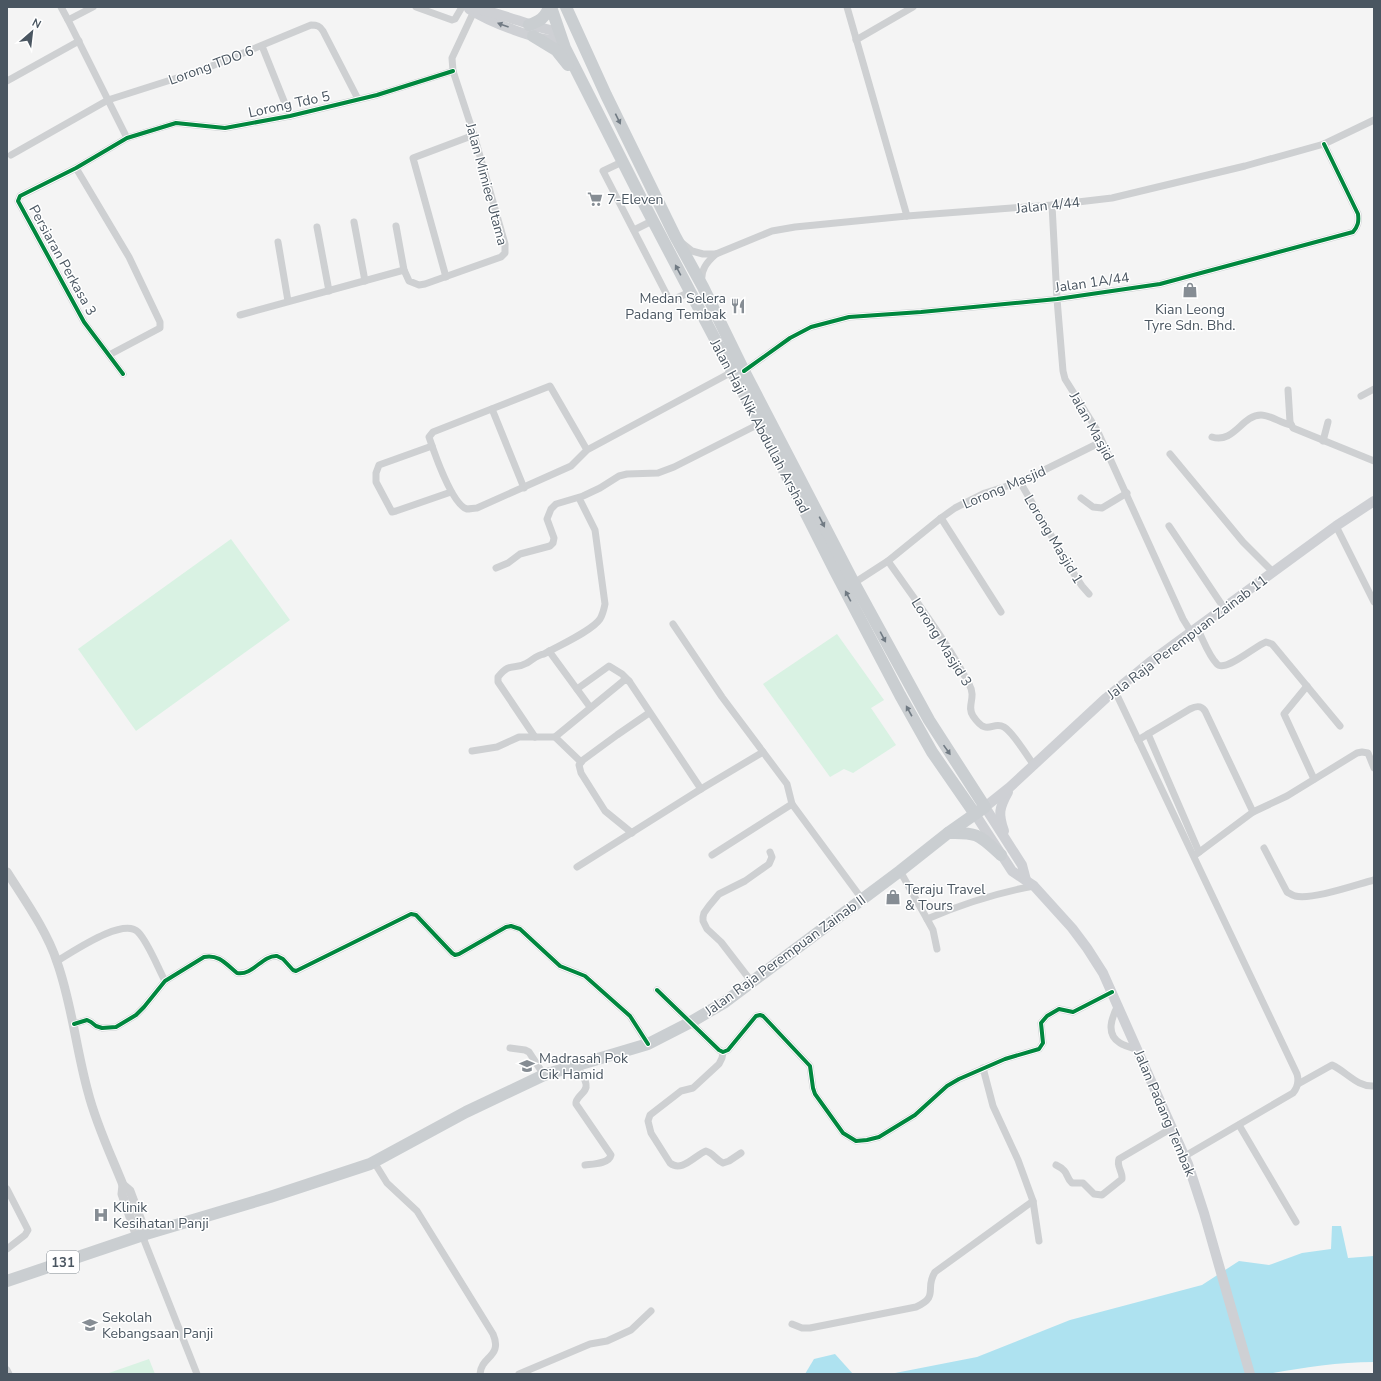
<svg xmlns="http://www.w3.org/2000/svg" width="1381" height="1381" font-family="'Nunito Sans',sans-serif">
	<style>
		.green { fill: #d9f2e3 }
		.water { fill: #aee2f0 }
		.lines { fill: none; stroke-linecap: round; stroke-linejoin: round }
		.minor { stroke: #ced0d2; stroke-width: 7 }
		.tertiary { stroke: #ced0d2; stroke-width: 9 }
		.secondary { stroke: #ced0d4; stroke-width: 10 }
		.primary { stroke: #caced1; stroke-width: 12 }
		.cycleway-casing { stroke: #fff; stroke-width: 6 }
		.cycleway { stroke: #00873e; stroke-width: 4 }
		.oneway { fill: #727b84 }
		.oneway2 { fill: #707a83 }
		.labels { text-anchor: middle; stroke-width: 3; stroke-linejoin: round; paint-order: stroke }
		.shield { fill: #fff; stroke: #808990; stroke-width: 1 }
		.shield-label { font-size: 13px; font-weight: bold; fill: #4a5661 }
		.street-label { font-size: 14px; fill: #4a5661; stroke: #fff }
		.poi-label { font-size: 14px; fill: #4a5661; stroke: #fff; text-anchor: start }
	</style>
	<rect width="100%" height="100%" fill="#f4f4f4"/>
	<g class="green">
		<path d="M231 539 290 620 136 731 78 649Z"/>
		<path d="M837 634 884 700 871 708 896 745 853 773 844 769 830 777 763 684Z"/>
		<path d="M149 1359 155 1374H106Z"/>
	</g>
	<g class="water">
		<path d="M1332 1226H1341L1348 1258 1374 1256V1362C1338 1362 1302 1368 1267 1374H890L977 1357 1070 1320 1202 1285 1239 1261 1269 1265 1302 1253 1331 1249Z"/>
		<path d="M835 1354 853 1374H805L814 1359Z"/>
	</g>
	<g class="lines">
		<g class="minor">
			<path d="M61 7 68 20 127 138"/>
			<path d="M416 7 452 20 455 19 462 7"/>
			<path d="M847 7 907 216"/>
			<path d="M68 20 93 7"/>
			<path d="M856 40 913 7"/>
			<path d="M262 46 290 116"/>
			<path d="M7 81 79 41"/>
			<path d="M11 155 108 100 202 70 311 25C317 25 320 26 323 31L358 99"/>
			<path d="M622 162 603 171 670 301 690 292"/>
			<path d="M76 168 129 257 160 322V328L109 355"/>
			<path d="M1052 205 1057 299 1063 371 1065 379 1097 430 1183 619 1191 632"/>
			<path d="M354 222 365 281"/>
			<path d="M396 226 404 270 409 281 419 285 425 284 501 257 505 253V244L474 135 453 71 452 58 475 9"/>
			<path d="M317 227 329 291"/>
			<path d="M634 230 652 221"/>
			<path d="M278 242 288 301"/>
			<path d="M682 243 692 251 703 254H716L772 231 795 227 907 216 1052 205 1112 198 1245 166 1324 144 1374 120"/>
			<path d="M446 277 413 158 474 135"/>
			<path d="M702 283C700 270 707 262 716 254"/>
			<path d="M240 315 404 270"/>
			<path d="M744 371 790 338 811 327 849 317 921 312 1057 299 1160 284 1353 232C1358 226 1359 222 1358 214L1324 144"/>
			<path d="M123 374 84 322 18 201 20 196 76 168 127 138 176 123 225 128 290 116 377 95 453 71"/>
			<path d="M1288 390 1290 422 1293 428 1374 461"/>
			<path d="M1361 396 1374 389"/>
			<path d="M492 409 524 488"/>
			<path d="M1212 437C1234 444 1242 415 1261 415 1270 415 1281 423 1291 425"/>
			<path d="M1323 441 1328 422"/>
			<path d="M432 446 379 465 376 473V482L392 512 396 511 451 492"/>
			<path d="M587 450 550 386 433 432 429 437C434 452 452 505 467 509 470 509 474 508 477 508L571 466 587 450 732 372"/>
			<path d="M1170 454 1243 542 1273 572"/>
			<path d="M1020 482 1070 568 1082 586 1089 594"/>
			<path d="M1081 498 1093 507 1102 508 1127 493"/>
			<path d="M941 518 1001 612"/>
			<path d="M1169 526 1224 608"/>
			<path d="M1336 526 1374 602"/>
			<path d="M888 561C916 601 946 640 969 684 977 698 966 706 973 716 988 738 992 720 1004 727 1014 733 1026 755 1034 765"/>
			<path d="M496 568 508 563 520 554 550 546 553 543 554 538 547 519 551 509 556 504 583 496 600 488 619 476 627 474 658 473 674 467 759 424"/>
			<path d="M854 583 888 561 941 518 955 508 985 493 1020 482 1101 442"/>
			<path d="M673 624 722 697 787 784 792 804 862 899"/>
			<path d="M1197 628C1203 639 1208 655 1217 664 1225 673 1255 646 1266 642L1272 644 1340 726"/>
			<path d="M549 651 590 707"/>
			<path d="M1307 686 1284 714 1314 779"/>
			<path d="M577 689 609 666 622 674 629 681"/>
			<path d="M1115 691 1297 1074C1299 1081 1298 1087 1293 1093L1185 1156"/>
			<path d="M1148 734 1199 852"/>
			<path d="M535 737 498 682V677C511 661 513 671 527 663 533 660 536 655 544 654 558 646 592 631 600 619 603 614 604 609 605 604L595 530 579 498"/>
			<path d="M555 737 622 682 624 680 629 681 701 789"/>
			<path d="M1138 740 1190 709C1196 706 1201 705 1205 711L1253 812"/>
			<path d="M472 751 497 747 519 737H555L581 762"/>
			<path d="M632 833 605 811 581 773 579 765 583 760 617 735 649 713"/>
			<path d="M1264 848 1287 892C1289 893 1292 895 1295 896 1313 900 1355 885 1374 880"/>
			<path d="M712 855 792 804"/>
			<path d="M1194 856 1253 812 1287 796 1357 753 1362 752 1368 753 1374 768"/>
			<path d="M577 867 701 789 763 752"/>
			<path d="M900 871 927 919C962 904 996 893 1034 886"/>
			<path d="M927 919 933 930 937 949"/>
			<path d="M57 961C73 952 123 917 138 932 148 942 158 968 165 981"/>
			<path d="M751 981 721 942 707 929 703 921V917L704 913 709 906 719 894 745 881 769 864 772 857 770 852"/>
			<path d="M657 990 719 1050 723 1052 728 1050 756 1016 760 1015 763 1016 810 1066 813 1088 815 1094 843 1133 856 1141 867 1140 879 1137 915 1115 947 1086 959 1079 1005 1059 1039 1049 1043 1043 1041 1023 1047 1016 1059 1009 1073 1012 1075 1011 1112 992"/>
			<path d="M1118 1005C1112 1017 1105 1034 1120 1043 1125 1046 1132 1048 1138 1050"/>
			<path d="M74 1024 87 1020 91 1022 96 1026 102 1028 116 1027 136 1015 144 1007 165 981 204 957C219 954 226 964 237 973 253 976 262 955 277 956L283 959 293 970 296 971 411 914 416 915 452 953 455 955 459 954 506 927 511 926 520 929 560 966 585 976 630 1016 648 1044"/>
			<path d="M510 1048 525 1050 529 1052 544 1075"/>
			<path d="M723 1052 722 1058 719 1064 693 1088 681 1091 650 1115 648 1121 651 1133 670 1163C682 1173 695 1155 706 1151 713 1153 716 1160 723 1163L729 1161 741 1153"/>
			<path d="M577 1066C580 1071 585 1078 586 1084 588 1093 575 1096 576 1104L611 1155C609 1164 593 1164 585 1165"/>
			<path d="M983 1068 993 1106 1018 1160 1033 1201 1039 1241"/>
			<path d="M1298 1084 1332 1065C1347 1072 1357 1087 1374 1086"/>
			<path d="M1239 1125 1296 1222"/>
			<path d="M374 1162 387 1183 417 1211 493 1334C503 1357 481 1356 480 1374"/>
			<path d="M1056 1165C1070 1172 1064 1175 1072 1183H1083L1094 1194 1102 1195 1122 1179C1123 1172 1116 1166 1119 1159L1172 1128"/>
			<path d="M7 1189 28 1230 25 1235 7 1249"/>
			<path d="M142 1235 197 1374"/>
			<path d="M792 1324 802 1328H810L916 1307C940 1296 924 1289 935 1272L1033 1201"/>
			<path d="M7 1370 9 1374"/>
			<path d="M519 1374 590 1344 607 1341 631 1330 651 1311"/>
		</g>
		<g class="tertiary">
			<path d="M7 872C24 899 47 931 57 962 72 1004 76 1049 88 1092 96 1124 111 1155 123 1185L130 1191 146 1234"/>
			<path d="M123 1185 122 1194 137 1237"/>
		</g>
		<g class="secondary">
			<path d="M469 9C488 21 540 43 562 40"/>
			<path d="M476 9C504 13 530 27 559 32"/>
			<path d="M975 814 1012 871 1034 886 1072 928 1087 948 1103 973 1188 1164 1204 1213 1250 1374"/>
			<path d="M1004 831C998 814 999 808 1008 792"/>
			<path d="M1026 880 1022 865 985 807 1010 787 1106 698 1150 662 1336 526 1374 501"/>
		</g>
		<g class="primary">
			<path d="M551 7 565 48 642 200 789 480 835 571 900 695 932 752 975 814"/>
			<path d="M529 25C540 21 545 18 549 7"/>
			<path d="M533 36 556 50 568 65"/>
			<path d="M948 833C978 832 979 835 1001 855"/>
			<path d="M7 1281 146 1234 270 1197 370 1164 466 1112 544 1075 648 1044 691 1022 725 1002 900 871 948 833 985 807 929 720 854 583 744 371 703 287 675 236 606 95 566 7"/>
		</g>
		<g class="cycleway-casing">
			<g id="cycleway">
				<path d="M744 371 790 338 811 327 849 317 921 312 1057 299 1160 284 1353 232C1358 226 1359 222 1358 214L1324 144"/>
				<path d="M123 374 84 322 18 201 20 196 76 168 127 138 176 123 225 128 290 116 377 95 453 71"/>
				<path d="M657 990 719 1050 723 1052 728 1050 756 1016 760 1015 763 1016 810 1066 813 1088 815 1094 843 1133 856 1141 867 1140 879 1137 915 1115 947 1086 959 1079 1005 1059 1039 1049 1043 1043 1041 1023 1047 1016 1059 1009 1073 1012 1075 1011 1112 992"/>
				<path d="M74 1024 87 1020 91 1022 96 1026 102 1028 116 1027 136 1015 144 1007 165 981 204 957C219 954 226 964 237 973 253 976 262 955 277 956L283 959 293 970 296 971 411 914 416 915 452 953 455 955 459 954 506 927 511 926 520 929 560 966 585 976 630 1016 648 1044"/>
			</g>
		</g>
		<use href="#cycleway" class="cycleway"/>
	</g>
	<defs><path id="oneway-solid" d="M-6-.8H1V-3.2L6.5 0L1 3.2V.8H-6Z"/></defs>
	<use class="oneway" href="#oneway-solid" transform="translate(503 25) rotate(-160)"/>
	<g class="oneway2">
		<use href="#oneway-solid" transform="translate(618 119) rotate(64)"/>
		<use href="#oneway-solid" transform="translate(678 270) rotate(-118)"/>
		<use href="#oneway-solid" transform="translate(822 522) rotate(63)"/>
		<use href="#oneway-solid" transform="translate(848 596) rotate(-118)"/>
		<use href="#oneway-solid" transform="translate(883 637) rotate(62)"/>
		<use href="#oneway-solid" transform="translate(909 711) rotate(-119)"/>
		<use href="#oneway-solid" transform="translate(947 750) rotate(55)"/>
	</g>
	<defs>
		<g id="supermarket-bare" transform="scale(1.2)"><path d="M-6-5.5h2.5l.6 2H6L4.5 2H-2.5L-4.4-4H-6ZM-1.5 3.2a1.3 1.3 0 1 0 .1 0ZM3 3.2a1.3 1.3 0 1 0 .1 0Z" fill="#868d94" stroke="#fff" stroke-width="2.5" paint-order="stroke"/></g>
		<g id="shop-bare" transform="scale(1.2)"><path d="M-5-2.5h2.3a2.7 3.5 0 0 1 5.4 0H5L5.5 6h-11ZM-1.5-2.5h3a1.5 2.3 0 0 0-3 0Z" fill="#868d94" stroke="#fff" stroke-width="2.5" paint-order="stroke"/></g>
		<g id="restaurant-bare" transform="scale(1.2)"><path d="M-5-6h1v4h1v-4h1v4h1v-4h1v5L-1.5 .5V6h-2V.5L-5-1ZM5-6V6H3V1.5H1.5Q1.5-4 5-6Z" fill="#868d94" stroke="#fff" stroke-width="2.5" paint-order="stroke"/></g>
		<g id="school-bare" transform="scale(1.2)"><path d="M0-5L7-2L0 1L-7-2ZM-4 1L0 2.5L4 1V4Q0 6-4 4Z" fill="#868d94" stroke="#fff" stroke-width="2.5" paint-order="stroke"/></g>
		<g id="hospital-bare" transform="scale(1.2)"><path d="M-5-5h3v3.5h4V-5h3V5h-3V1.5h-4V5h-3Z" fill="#868d94" stroke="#fff" stroke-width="2.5" paint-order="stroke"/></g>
	</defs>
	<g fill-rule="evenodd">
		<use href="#supermarket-bare" x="595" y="199"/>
		<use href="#shop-bare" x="1190" y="290"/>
		<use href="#restaurant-bare" x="738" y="306"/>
		<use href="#shop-bare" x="893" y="897"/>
		<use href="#school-bare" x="527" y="1066"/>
		<use href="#hospital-bare" x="101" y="1215"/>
		<use href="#school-bare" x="90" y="1325"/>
	</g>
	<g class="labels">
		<rect class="shield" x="47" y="1251" width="32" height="22" rx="3"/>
		<g class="shield-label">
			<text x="63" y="1267">131</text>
		</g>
		<g class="street-label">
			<text transform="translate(211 65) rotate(-20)" y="5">Lorong TDO 6</text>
			<text transform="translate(289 104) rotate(-12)" y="5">Lorong Tdo 5</text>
			<text transform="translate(487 184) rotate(75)" y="5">Jalan Mimiee Utama</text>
			<text transform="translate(1048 205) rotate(-6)" y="5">Jalan 4/44</text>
			<text transform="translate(63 260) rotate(61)" y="5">Persiaran Perkasa 3</text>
			<text transform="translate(1092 282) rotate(-8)" y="5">Jalan 1A/44</text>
			<text transform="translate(760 426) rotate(62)" y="5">Jalan Haji Nik Abdullah Arshad</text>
			<text transform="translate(1092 426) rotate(61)" y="5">Jalan Masjid</text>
			<text transform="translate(1004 487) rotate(-23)" y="5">Lorong Masjid</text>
			<text transform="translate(1054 539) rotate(59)" y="5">Lorong Masjid 1</text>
			<text transform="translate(1187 637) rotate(-37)" y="5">Jala Raja Perempuan Zainab 11</text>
			<text transform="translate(942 642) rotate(58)" y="5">Lorong Masjid 3</text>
			<text transform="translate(785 955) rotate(-36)" y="5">Jalan Raja Perempuan Zainab II</text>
			<text transform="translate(1165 1113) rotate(67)" y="5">Jalan Padang Tembak</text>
		</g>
		<g class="poi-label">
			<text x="607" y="204">7-Eleven</text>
			<text x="726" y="303" text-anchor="end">Medan Selera<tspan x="726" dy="16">Padang Tembak</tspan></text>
			<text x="1190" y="314" text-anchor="middle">Kian Leong<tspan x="1190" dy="16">Tyre Sdn. Bhd.</tspan></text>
			<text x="905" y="894">Teraju Travel<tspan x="905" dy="16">&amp; Tours</tspan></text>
			<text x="539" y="1063">Madrasah Pok<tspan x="539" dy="16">Cik Hamid</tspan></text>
			<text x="113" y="1212">Klinik<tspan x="113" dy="16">Kesihatan Panji</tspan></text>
			<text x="102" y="1322">Sekolah<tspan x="102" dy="16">Kebangsaan Panji</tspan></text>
		</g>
	</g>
	<rect width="1381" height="1381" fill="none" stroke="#4a5661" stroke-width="16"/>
	<g transform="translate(32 32) rotate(28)" stroke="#ffffff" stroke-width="3" paint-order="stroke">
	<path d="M0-3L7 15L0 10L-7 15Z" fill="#4a5661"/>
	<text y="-6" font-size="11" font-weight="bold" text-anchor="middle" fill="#4a5661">N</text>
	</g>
</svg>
